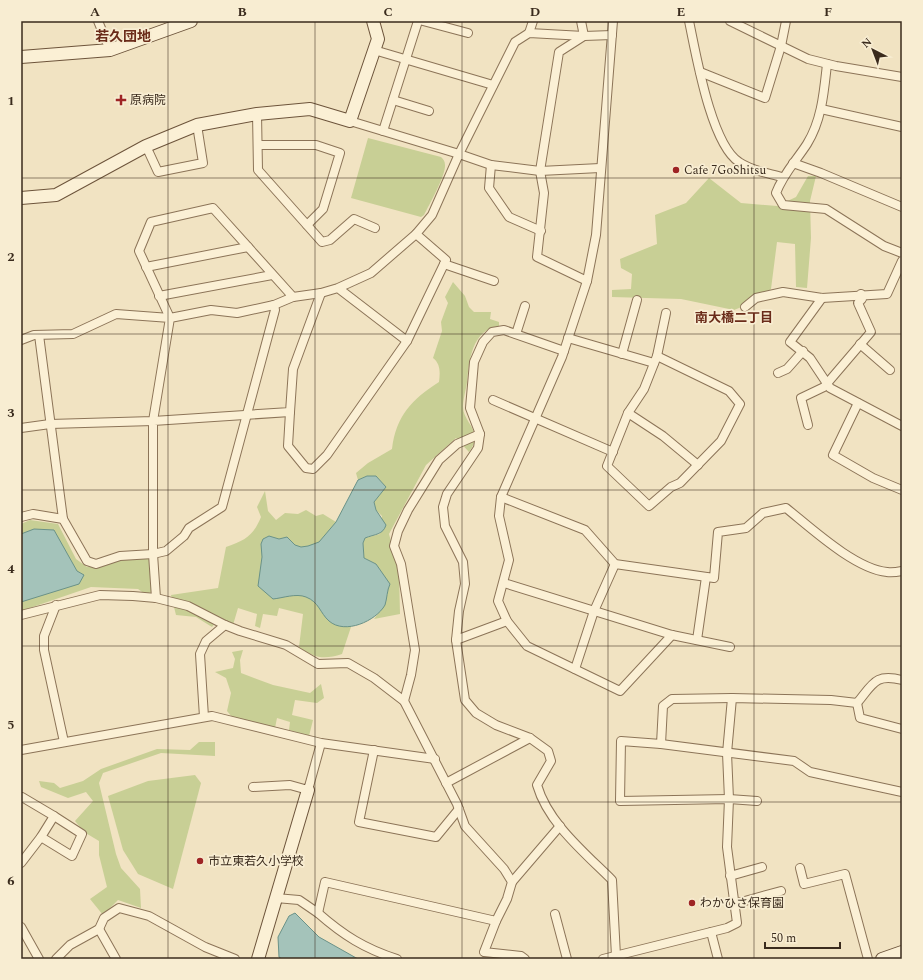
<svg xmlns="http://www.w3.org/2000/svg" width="923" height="980" font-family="Spectral,'Noto Sans JP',serif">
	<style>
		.green { fill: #c8cf95 }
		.water { fill: #a4c3ba; stroke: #6a9288 }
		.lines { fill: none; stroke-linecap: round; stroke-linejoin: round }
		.street-casing { stroke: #8c7458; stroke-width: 10 }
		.secondary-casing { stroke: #6d543b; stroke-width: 14 }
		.street { stroke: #fbf0d5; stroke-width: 8 }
		.secondary { stroke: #fbf0d5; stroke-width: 12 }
		.grid { fill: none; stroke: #3a2b1d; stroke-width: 1; stroke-opacity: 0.55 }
		.poi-dot { fill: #9e2424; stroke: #f8edd2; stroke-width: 1.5 }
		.labels { text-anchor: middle; stroke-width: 3.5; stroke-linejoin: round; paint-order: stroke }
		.poi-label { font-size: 12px; fill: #3a2b1d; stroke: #f8edd2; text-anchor: start }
		.neighbourhood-label { font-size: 13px; font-weight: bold; fill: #6a2b19; stroke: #f8edd2 }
		.quarter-label { font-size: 14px; font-weight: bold; fill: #6a2b19; stroke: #f8edd2 }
		.neatline { fill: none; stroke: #3a2b1d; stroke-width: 1.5 }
		.grid-label { font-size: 13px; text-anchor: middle; font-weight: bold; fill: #3a2b1d }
	</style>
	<rect width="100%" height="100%" fill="#f1e3c2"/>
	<g class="green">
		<path d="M368 138 441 157C443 159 445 161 445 165 446 175 429 205 424 215L421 217 351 198Z"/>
		<path d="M808 176H816L810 201 811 238 807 288 796 287 795 244 777 242 771 289 759 300 734 310 681 299 612 297V290L631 289 632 274 621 268 620 259 657 244 655 215 686 203 709 178 741 203 777 206 796 197Z"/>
		<path d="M453 282 465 296 469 307 474 312H491L490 319 499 322V326C472 330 469 360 467 382 466 390 463 399 463 407 463 423 485 431 469 452L456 438 426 465 389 534 399 571 400 614 374 619 385 604 389 584 376 564 364 558 363 543 365 538 380 534 382 516 376 510 374 502 386 487 376 476H367L358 480 356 473 368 463 392 449C396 416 412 399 439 382 440 374 441 364 433 358L442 331 441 322 448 303 445 297Z"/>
		<path d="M265 491 268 511 276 520 285 513 298 514 306 510 316 516 323 514 336 522 351 627 342 654C324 660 314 658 299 647L303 614 279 608 277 616 263 614 260 628 255 626 257 614 238 608 233 625 220 617 212 627 196 617 176 615 171 595 218 588 226 547C246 540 253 536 261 517L257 507Z"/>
		<path d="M30 520 58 524 76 559 87 567 104 564 120 558H149L152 592 145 594 138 589 91 587 21 611V524Z"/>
		<path d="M243 650 240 660 241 673 273 685 310 693 321 684 324 698 317 703 295 700 292 715 313 720 309 736 289 730 290 722 277 718 275 728 232 717 227 711 231 693 226 678 215 672 233 668 235 659 232 652Z"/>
		<path d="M199 742H215V756L161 753 103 773 99 783 116 854 121 868 140 889 141 908 118 900 103 915 90 899 107 887 99 855V841L84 832 75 821 93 801 86 792 68 798 41 787 39 781 54 783 60 788 83 781 101 769 157 749 190 750Z"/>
		<path d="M195 775 201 783 173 889 138 874 123 850 108 796 148 781Z"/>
	</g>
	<g class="water">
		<path d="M367 476H376L386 487 374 502 376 510 386 525C383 535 375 534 365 538L363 543 364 558 376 564 390 584C387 590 387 599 385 605 376 621 345 635 329 621 320 613 319 602 306 597 296 593 283 598 273 599L258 586 262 557 261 544 263 539 269 536 279 539 287 537 295 545 301 547 308 546 319 542 336 522 358 480Z"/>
		<path d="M34 529 54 530 77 571 84 575 79 584 21 602V534Z"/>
		<path d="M295 913 319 937 358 959H282L279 957 278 937 289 916Z"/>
	</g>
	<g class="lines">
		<g class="street-casing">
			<g id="street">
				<path d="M98 21 110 50"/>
				<path d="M423 21 468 33"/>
				<path d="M581 21 584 36 559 52 540 171 544 193 537 257 587 281"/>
				<path d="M613 21 596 235 587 281 562 357 501 497 499 516 509 560 498 601 507 621 527 646 620 691 672 635"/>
				<path d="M689 21C696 54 711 144 739 162 752 171 768 173 782 177"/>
				<path d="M730 21 808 59 836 66 902 77"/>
				<path d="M529 33 533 21"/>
				<path d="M374 50 493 85"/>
				<path d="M827 64C824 91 822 120 807 144 796 161 783 174 776 193L783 205 826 209 884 246 902 253"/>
				<path d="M700 72 765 98 781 46 786 21"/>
				<path d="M393 100 429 111"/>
				<path d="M821 109 902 127"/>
				<path d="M257 114 258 170 322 242 330 240 354 219 375 228"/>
				<path d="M350 121 459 154 515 42 529 33 584 36 612 35"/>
				<path d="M383 131 418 21"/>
				<path d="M258 145H316L340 153 323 209 307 225"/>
				<path d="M146 146 158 172 203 163 197 125"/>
				<path d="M793 163 821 173 902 207"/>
				<path d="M491 165 489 188 509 217 541 231"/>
				<path d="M416 234 432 215 459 154 491 165 540 171 600 168"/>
				<path d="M444 264 494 281"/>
				<path d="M146 267 248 247"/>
				<path d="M321 293 338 288 407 341 446 260 416 234 371 273 338 288"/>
				<path d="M159 296 272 275"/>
				<path d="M822 298 790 342 810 358 830 388 902 426"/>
				<path d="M745 307 756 298 783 292 822 298 887 294 902 261"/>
				<path d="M666 313 657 356 644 389 628 413 663 436 698 465"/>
				<path d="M516 334 525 306"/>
				<path d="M39 335 63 519"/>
				<path d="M568 338 654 363"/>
				<path d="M21 340 34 335 73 334 116 314 170 318 211 310 237 313 274 305 293 297 213 208 151 222 139 251 170 318 153 421 50 424 21 428"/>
				<path d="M860 344 890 370"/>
				<path d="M622 354 637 300"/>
				<path d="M778 373 787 369 803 351"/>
				<path d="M493 400 613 452"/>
				<path d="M858 403 833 455 873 478 902 490"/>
				<path d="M290 412 288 446 306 468 313 469 327 455 407 341"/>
				<path d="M628 413 607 466 649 506 671 487 680 483 721 441 740 404 729 391 657 356"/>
				<path d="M808 425 801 398 824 387 871 332 858 303 862 299 861 294"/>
				<path d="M501 497 585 530 615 564 714 578 718 532 746 528 763 513 786 508C811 528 855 569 887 572 892 573 897 572 902 571"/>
				<path d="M21 517 33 514 63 519 87 561 96 564 120 556 153 554 166 551 184 536 189 528 222 507 275 310 274 305"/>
				<path d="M504 583 672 635 730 647"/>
				<path d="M156 598 153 554V421L290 412 293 369 321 293 293 297"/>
				<path d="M56 605 44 636V650L64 742"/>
				<path d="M21 615 100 595 133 596 156 598 188 606 225 625"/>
				<path d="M507 621 456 640 459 611 465 584 463 562 445 526 443 507 447 494 478 448 480 434 470 408 474 362 483 342 492 332 504 330 564 351"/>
				<path d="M456 640 465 700 476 713 496 725 530 738 548 751 551 761 537 785C548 823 585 853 612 880L616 956"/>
				<path d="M697 640 706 577"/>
				<path d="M575 669 594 611 615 564"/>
				<path d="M732 698 672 699 663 706 661 744 621 741 620 801 729 799 757 801"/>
				<path d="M857 703 860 718 902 729"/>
				<path d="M204 717 200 654 206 641 225 625 240 631 286 645 318 664 348 663 374 678 404 701"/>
				<path d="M661 744 794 761 810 772 902 792"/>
				<path d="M21 750 212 716 321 743 435 759"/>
				<path d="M374 750 359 822 436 837 459 809"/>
				<path d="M446 783 530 738"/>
				<path d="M253 787 290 785 308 790 321 743"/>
				<path d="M41 837 72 856 82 834 54 816"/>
				<path d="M21 863 41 837 54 816 22 797"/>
				<path d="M800 868 804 884 845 874 868 959"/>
				<path d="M730 876 762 867"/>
				<path d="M512 882 560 826"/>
				<path d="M276 898 299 900 318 913 325 882 496 921 507 899 512 882 504 869 465 826 457 804 404 701 411 675 415 650 401 564 394 546 398 531 408 510 439 460 457 444 480 434"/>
				<path d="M734 904 781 891"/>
				<path d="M318 913C343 935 365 949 397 959"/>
				<path d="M555 914 567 959"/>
				<path d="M496 921 484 952 521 956 525 959"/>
				<path d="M21 927 39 959"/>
				<path d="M99 929 116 959"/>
				<path d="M711 932 718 959"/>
				<path d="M56 959 70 945 99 929 104 918 119 908 149 916 205 947 235 959"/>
				<path d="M603 959 727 928 737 923 727 847 729 799 727 753 732 698 831 700 857 703C873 684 875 673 902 680"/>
			</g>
		</g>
		<g class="secondary-casing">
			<g id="secondary">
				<path d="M21 57 110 50 191 21"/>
				<path d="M21 198 56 195 146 146 197 125 257 114 310 109 350 121 378 39 373 21"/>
				<path d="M258 959 308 790"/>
				<path d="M882 959 902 952"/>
			</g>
		</g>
		<use href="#street" class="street"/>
		<use href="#secondary" class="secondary"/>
	</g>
	<path class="grid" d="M168 21V959M315 21V959M462 21V959M608 21V959M754 21V959M21 178H902M21 334H902M21 490H902M21 646H902M21 802H902"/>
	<g class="poi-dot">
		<path d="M119 94h4v4h4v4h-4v4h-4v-4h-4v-4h4z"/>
		<circle cx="676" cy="170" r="4"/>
		<circle cx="200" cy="861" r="4"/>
		<circle cx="692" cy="903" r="4"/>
	</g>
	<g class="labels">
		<g class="poi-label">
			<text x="130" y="104">原病院</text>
			<text x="684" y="174">Cafe 7GoShitsu</text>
			<text x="208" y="865">市立東若久小学校</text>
			<text x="700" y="907">わかひさ保育園</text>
		</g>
		<g class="neighbourhood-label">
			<text x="734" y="322">南大橋二丁目</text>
		</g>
		<g class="quarter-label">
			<text x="123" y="41">若久団地</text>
		</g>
	</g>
	<rect width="923" height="980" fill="none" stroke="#f8edd2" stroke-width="44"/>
	<g transform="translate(873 50) rotate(318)" stroke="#f8edd2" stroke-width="3" paint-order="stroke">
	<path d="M0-3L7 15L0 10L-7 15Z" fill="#3a2b1d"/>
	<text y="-6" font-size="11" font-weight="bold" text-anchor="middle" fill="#3a2b1d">N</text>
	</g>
	<path d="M765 942v6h75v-6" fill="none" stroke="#3a2b1d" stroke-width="2"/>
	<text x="771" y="942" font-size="12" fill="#3a2b1d" stroke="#f8edd2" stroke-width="3" paint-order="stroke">50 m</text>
	<rect x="22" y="22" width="879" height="936" class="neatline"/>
	<g class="grid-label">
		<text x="95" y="16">A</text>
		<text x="242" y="16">B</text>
		<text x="388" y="16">C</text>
		<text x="535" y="16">D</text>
		<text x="681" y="16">E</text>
		<text x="828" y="16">F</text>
		<text x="11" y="105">1</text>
		<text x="11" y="261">2</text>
		<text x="11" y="417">3</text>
		<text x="11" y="573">4</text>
		<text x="11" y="729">5</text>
		<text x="11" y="885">6</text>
	</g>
</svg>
